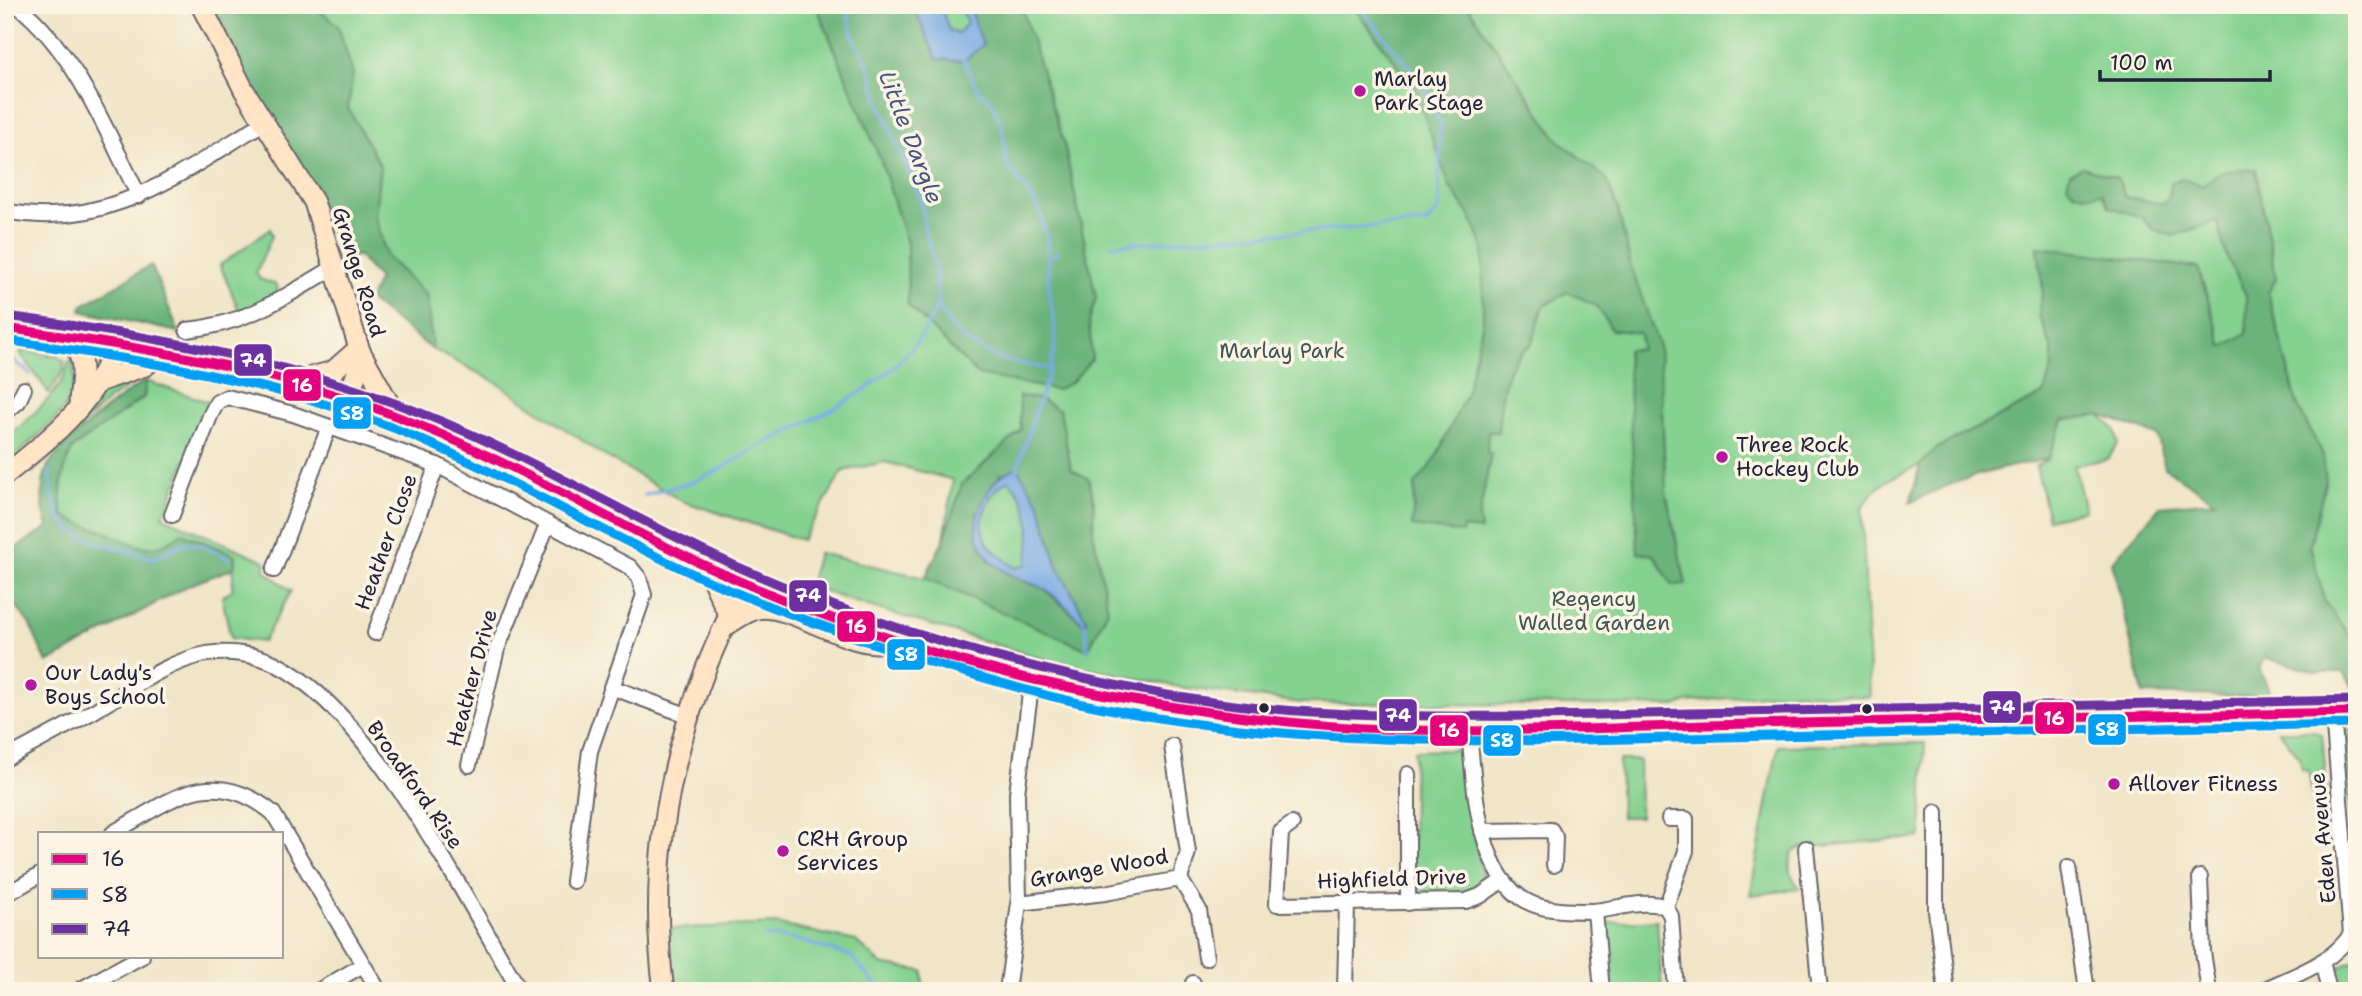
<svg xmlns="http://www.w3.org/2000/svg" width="2362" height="996" font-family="'Shantell Sans',sans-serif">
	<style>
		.green { fill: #84d190; stroke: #537a66; stroke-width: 2 }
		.forest { fill: #6bb37a; stroke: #466a5a; stroke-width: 2; fill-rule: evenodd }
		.water { fill: #78aae4; stroke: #4d6690; stroke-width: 2; fill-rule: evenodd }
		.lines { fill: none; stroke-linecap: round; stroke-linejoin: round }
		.stream { stroke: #78aae4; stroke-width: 3.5 }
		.street-casing { stroke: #6a666c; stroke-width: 18 }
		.secondary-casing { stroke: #6a666c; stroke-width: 23 }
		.street { stroke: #fff; stroke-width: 14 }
		.secondary { stroke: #ffe4c6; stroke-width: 19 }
		.bus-1-casing { stroke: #fcf5e5; stroke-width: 14 }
		.bus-2-casing { stroke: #fcf5e5; stroke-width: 14 }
		.bus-3-casing { stroke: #fcf5e5; stroke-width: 14 }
		.bus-1 { stroke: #e5007d; stroke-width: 9 }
		.bus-2 { stroke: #029ff5; stroke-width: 9 }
		.bus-3 { stroke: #6c30a1; stroke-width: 9 }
		.poi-dot { fill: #b5179e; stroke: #fcf5e5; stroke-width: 2.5 }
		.bus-dot { fill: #22223b; stroke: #fcf5e5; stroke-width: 2.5 }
		.labels { text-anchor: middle; stroke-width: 7; stroke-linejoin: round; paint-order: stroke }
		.poi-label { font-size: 21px; fill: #22223b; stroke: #fcf5e5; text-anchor: start }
		.street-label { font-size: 21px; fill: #22223b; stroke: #fcf5e5 }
		.park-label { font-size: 21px; fill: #3f5754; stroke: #fcf5e5 }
		.water-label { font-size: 23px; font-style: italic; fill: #44587f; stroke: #fcf5e5 }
		.line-badge { stroke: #fcf5e5; stroke-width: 2.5 }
		.badge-label { font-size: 19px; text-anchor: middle; font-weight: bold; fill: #fff }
	</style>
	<rect width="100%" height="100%" fill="#fcf5e5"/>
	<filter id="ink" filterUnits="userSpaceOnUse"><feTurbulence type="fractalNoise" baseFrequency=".0143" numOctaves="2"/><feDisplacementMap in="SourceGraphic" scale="14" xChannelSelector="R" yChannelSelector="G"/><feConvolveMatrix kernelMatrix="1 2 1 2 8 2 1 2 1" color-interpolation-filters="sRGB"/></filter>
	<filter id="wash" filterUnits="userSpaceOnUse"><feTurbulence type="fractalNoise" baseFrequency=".00686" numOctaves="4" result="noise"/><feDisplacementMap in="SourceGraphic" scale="28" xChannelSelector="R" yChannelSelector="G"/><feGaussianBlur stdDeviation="1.57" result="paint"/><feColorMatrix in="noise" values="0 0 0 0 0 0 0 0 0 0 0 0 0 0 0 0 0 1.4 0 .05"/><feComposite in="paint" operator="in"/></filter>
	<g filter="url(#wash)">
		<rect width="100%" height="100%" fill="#f0e5c7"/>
		<g class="green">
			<path d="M207 5H2357V681L2038 248 2043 288 2039 315 2052 349V365L2044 394 1937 448 1920 465 1888 480 1873 492 1862 507 1870 697 1795 692 1687 702 1678 706 1303 703 1179 687 1037 657 845 599 809 585 818 553 925 578 944 539 953 480 885 462 843 471 802 540 682 501 605 456 496 382 432 349 369 300 379 279 358 255 347 259C344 248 336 241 332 231 299 152 250 79 207 5Z"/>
			<path d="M270 229 272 236 256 273 260 279 277 285 278 292 244 311 238 308 220 265Z"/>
			<path d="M22 351 55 356 64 361V370L49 393 20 353Z"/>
			<path d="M73 360C73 368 76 379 74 387 71 412 24 447 5 464V440C23 423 68 388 68 362Z"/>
			<path d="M127 376 132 384 108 400 33 472 34 462 105 389Z"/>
			<path d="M146 381 209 402 163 517 265 561V571L291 591 263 642 231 638 222 597 232 590 235 555 165 546 137 548 101 530 77 524 63 515C58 493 62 468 73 448L144 397Z"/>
			<path d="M2100 415 2115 430 2118 444 2108 459 2074 465 2085 510 2048 519 2036 466 2048 459 2063 420Z"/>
			<path d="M2357 725V820L2351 821 2343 732 2346 728Z"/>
			<path d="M2279 731H2314L2322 735 2327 789 2324 797 2314 804 2308 770H2302L2300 758Z"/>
			<path d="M1925 743 1921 837 1800 848 1792 853C1788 870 1791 875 1799 889L1750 895 1778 746Z"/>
			<path d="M1459 750 1464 759 1483 879 1470 891 1411 892 1414 751Z"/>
			<path d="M1619 760H1639L1640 817H1621Z"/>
			<path d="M1657 920 1662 991H1612L1605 923Z"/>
			<path d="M775 924 856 941 881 964 923 971V991H673L666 929Z"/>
			<path d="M2357 958V991H2337L2332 971Z"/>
		</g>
		<g class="forest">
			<path d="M207 5H312L338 25 353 74 348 108 380 165 375 217 387 257 427 296 432 349 369 300 379 279 358 255 347 259C344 249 338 245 334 236 300 155 244 85 207 5Z"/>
			<path d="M816 5H913L937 59 983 45 969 5H1031L1023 11 1064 143 1096 297 1089 322 1092 359 1072 382 1057 390 978 375 908 305 907 244 881 161Z"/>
			<path d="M1352 5H1467L1558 140 1606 178 1618 209 1631 267 1659 346 1666 493 1686 584 1672 585 1654 555 1638 553 1627 350 1641 349 1640 333 1612 330 1596 305 1567 292 1543 307 1531 345C1502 360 1501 402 1498 432H1488L1487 453H1491L1479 518 1481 530 1463 528 1462 533 1412 526 1415 485 1434 461 1466 395 1483 322V248L1471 217 1450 187 1414 87Z"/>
			<path d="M2082 167 2118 178 2125 197 2164 204 2169 197 2171 183 2181 178 2203 186 2221 172 2256 169 2276 279 2268 293 2298 407 2323 455 2326 480 2310 545 2325 602 2357 646V695L2344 672H2316L2266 658 2259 668 2272 697 2143 694 2112 562 2160 506 2215 501 2165 468 2157 435 2100 415 2063 420 2048 459C1995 469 1958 478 1910 503L1920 465 1937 448 2044 394 2052 365V349L2039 315 2043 288 2038 247 2198 268 2223 347 2247 333 2246 295 2226 255 2217 221 2173 236 2152 229 2142 217 2109 207 2102 193C2088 195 2075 198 2067 184L2070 173Z"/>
			<path d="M151 265 179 332 81 311 82 306Z"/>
			<path d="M146 381 144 397 73 448C62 468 58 493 63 515 75 523 86 525 99 530 135 542 147 560 182 533L235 555 234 568 187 586 47 663 30 625 5 591V551L8 553 48 527C42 509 40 487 47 468 56 447 125 392 146 381Z"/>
			<path d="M1019 396 1040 399 1060 410 1071 469 1089 479 1094 502 1093 531 1108 610 1088 650 925 578 944 539 962 484 1021 430ZM1001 473 1039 502 1058 567 1086 619 1085 625 1043 588 1021 580 989 561 978 512Z"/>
		</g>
		<g class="water">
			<path d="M913 5H940L949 30 958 34 967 23 961 5H969L983 45 964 61 937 59Z"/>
			<path d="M1017 468 1039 502 1058 568 1086 619V626C1073 613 1061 600 1046 590 1038 585 1029 583 1021 580 989 567 966 539 981 505 990 486 997 474 1017 468ZM1008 480C1032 502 1033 534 1026 565L1015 568C1007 561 992 551 987 542 975 519 989 492 1008 480Z"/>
		</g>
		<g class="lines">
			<g class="stream">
				<path d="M845 5 855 41 868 65 881 107 921 201 925 231 935 267 938 303 950 326 968 342 999 359 1050 369 1016 472"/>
				<path d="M964 61 979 92 990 99 1002 124 1007 165 1039 208 1047 238 1050 302 1054 318 1055 345 1050 369"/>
				<path d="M1112 245 1427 223 1439 209 1440 123 1420 80 1358 5"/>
				<path d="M1049 257 1059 252"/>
				<path d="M5 353 30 374"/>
				<path d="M50 471C52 547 93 537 150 558 163 557 168 549 180 545 197 540 215 551 229 559"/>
				<path d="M645 495C662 490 681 486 697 480 722 470 744 454 768 442 833 409 912 376 938 303"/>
				<path d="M1085 624 1088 650"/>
				<path d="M766 936 797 940 851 956 881 991"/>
			</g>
		</g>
	</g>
	<g filter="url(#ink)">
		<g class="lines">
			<g class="street-casing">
				<g id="street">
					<path d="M17 5C76 52 106 131 139 196"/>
					<path d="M5 211C109 232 181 172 265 122"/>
					<path d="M187 330C246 324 283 298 333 268"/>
					<path d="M5 413 18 402 24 389"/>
					<path d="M172 515 210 416 217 402 227 397 293 414 437 465 630 567 639 578 644 595 590 751 573 881"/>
					<path d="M274 570 329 427"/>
					<path d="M375 633 437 465"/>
					<path d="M611 687 689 716"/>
					<path d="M1469 730C1474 781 1476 875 1528 902 1545 911 1573 911 1592 911 1615 910 1645 898 1666 907"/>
					<path d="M5 759C35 743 64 727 94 711 128 691 167 661 207 654 229 651 255 654 274 663 372 711 465 898 520 991"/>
					<path d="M469 765 497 649 547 526"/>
					<path d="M1936 812V911L1946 991"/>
					<path d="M1292 824 1281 832 1277 904 1466 901 1480 896 1503 880"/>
					<path d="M1482 831 1551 830 1555 837 1554 865"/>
					<path d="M113 833C171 800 212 763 273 813L379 991"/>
					<path d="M1806 848 1820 991"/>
					<path d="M2069 867 2087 991"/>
					<path d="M2200 877 2203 952 2209 991"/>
					<path d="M1180 879 1199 910 1206 958"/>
					<path d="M5 895 40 875"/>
					<path d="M1019 903 1105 893 1180 879 1188 852 1172 746"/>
					<path d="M1408 903V774"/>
					<path d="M1666 907 1686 851V819H1669"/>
					<path d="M1666 907 1671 916 1676 991"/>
					<path d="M1595 911 1602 991"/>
					<path d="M2322 961 2329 991"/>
					<path d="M1193 983V991"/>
					<path d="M78 991 142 956"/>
					<path d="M318 991 363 965"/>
					<path d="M1007 991 1019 903 1017 793 1032 679"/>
					<path d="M1345 991 1347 901"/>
					<path d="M2261 991C2292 976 2332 964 2351 934L2333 714"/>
				</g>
			</g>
			<g class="secondary-casing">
				<g id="secondary">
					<path d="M201 5 244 90 314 202 359 348 358 370 347 400"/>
					<path d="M5 328 135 346 292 383 347 400 396 416 483 454 706 566 848 624 1032 679 1171 707 1304 724 1469 730 2357 712"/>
					<path d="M67 335C88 363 82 370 79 401"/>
					<path d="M359 349 396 416"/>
					<path d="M98 382 145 366 161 353"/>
					<path d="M293 382 333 371 359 348"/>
					<path d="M5 475C48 441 102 398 114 342"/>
					<path d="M706 566 729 616"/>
					<path d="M724 627C734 621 745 612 757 609 785 602 841 643 876 643"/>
					<path d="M664 991C649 881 665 774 705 671 716 641 732 612 743 582"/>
				</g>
			</g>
			<use href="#street" class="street"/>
			<use href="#secondary" class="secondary"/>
			<g class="bus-1-casing">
				<path id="bus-1" d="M5 328C137 346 271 368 396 416 502 456 600 516 702 564 804 612 926 654 1035 680 1122 700 1211 714 1299 723 1446 738 1601 727 1749 724 1951 720 2154 716 2357 712"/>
			</g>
			<g class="bus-2-casing">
				<path id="bus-2" d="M5 340C136 359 272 380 396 429 501 472 599 531 702 578 806 624 914 659 1023 689 1252 752 1490 742 1724 737 1935 733 2146 729 2357 724"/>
			</g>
			<g class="bus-3-casing">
				<path id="bus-3" d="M7 316C139 334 271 357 397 404 503 442 602 502 704 551 805 600 926 640 1036 667 1125 689 1220 707 1312 712 1454 720 1595 715 1737 712 1944 708 2150 704 2357 700"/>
			</g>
			<use href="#bus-1" class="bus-1"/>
			<use href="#bus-2" class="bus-2"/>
			<use href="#bus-3" class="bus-3"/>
		</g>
	</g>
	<g class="poi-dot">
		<circle cx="1360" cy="91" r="7"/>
		<circle cx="1722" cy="457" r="7"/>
		<circle cx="31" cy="685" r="7"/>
		<circle cx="2114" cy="784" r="7"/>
		<circle cx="783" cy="851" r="7"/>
	</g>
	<g class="bus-dot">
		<circle cx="1264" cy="708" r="6"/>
		<circle cx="1867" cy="709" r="6"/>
	</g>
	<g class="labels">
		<g class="poi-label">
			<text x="1374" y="86">Marlay<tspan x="1374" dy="24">Park Stage</tspan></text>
			<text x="1736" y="452">Three Rock<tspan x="1736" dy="24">Hockey Club</tspan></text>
			<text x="45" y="680">Our Lady's<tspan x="45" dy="24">Boys School</tspan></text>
			<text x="2128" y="791">Allover Fitness</text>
			<text x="797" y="846">CRH Group<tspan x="797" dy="24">Services</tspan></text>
		</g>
		<g class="street-label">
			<text transform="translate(359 272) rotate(73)" y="7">Grange Road</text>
			<text transform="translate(386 542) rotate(-70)" y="7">Heather Close</text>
			<text transform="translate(472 678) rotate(-75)" y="7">Heather Drive</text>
			<text transform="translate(415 785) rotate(55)" y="7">Broadford Rise</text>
			<text transform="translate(2323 838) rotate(-95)" y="7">Eden Avenue</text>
			<text transform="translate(1099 868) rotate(-10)" y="7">Grange Wood</text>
			<text transform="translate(1392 879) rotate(-2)" y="7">Highfield Drive</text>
		</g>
		<g class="park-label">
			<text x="1282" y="358">Marlay Park</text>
			<text x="1594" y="606">Regency<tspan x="1594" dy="24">Walled Garden</tspan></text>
		</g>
		<g class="water-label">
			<text transform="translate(911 137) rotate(69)" y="8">Little Dargle</text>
		</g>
	</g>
	<g class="line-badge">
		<rect x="233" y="343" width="40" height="34" rx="7" fill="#6c30a1"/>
		<rect x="282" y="368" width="40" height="34" rx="7" fill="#e5007d"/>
		<rect x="332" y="396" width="40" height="34" rx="7" fill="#029ff5"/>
		<rect x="788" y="579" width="40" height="34" rx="7" fill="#6c30a1"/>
		<rect x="836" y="610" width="40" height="33" rx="7" fill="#e5007d"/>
		<rect x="886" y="638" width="40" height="33" rx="7" fill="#029ff5"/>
		<rect x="1982" y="690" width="40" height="34" rx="7" fill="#6c30a1"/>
		<rect x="1378" y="698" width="40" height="34" rx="7" fill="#6c30a1"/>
		<rect x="2034" y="701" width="41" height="34" rx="7" fill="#e5007d"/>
		<rect x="2087" y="713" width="40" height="33" rx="7" fill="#029ff5"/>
		<rect x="1429" y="714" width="40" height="33" rx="7" fill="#e5007d"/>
		<rect x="1482" y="724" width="40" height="33" rx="7" fill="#029ff5"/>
	</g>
	<g class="badge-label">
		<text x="253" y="367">74</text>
		<text x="302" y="392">16</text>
		<text x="352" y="420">S8</text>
		<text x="808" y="602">74</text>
		<text x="856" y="633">16</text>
		<text x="906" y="661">S8</text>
		<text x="2002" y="714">74</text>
		<text x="1398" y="722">74</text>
		<text x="2054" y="725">16</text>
		<text x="2107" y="736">S8</text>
		<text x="1449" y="737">16</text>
		<text x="1502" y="747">S8</text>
	</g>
	<rect width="2362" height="996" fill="none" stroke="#fcf5e5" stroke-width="28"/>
	<rect x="38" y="832" width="245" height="126" fill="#fcf5e5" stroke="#a5a1a1" stroke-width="2"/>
	<rect x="52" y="854" width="35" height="10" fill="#e5007d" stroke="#a5a1a1" stroke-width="2"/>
	<text x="102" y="866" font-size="21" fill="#22223b">16</text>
	<rect x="52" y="889" width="35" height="10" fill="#029ff5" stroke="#a5a1a1" stroke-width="2"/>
	<text x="102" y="902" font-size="21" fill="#22223b">S8</text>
	<rect x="52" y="924" width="35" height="10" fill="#6c30a1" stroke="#a5a1a1" stroke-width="2"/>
	<text x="102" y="936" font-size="21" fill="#22223b">74</text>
	<path d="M2100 70v10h170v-10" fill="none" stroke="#22223b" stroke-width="3.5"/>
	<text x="2110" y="70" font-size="21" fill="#22223b" stroke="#fcf5e5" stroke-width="5" paint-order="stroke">100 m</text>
</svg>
